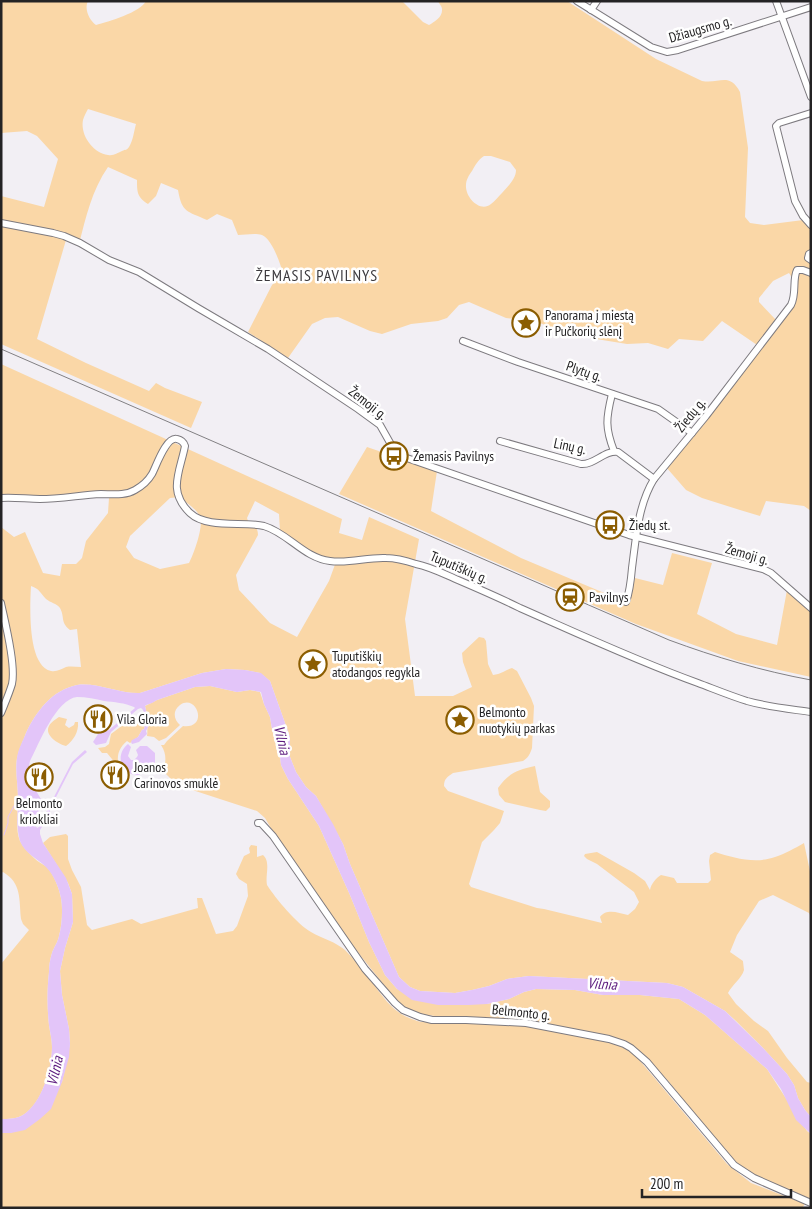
<svg xmlns="http://www.w3.org/2000/svg" width="812" height="1209" font-family="'PT Sans Narrow',sans-serif">
	<style>
		.green { fill: #fad7a7; fill-rule: evenodd }
		.water { fill: #e3c5f9 }
		.lines { fill: none; stroke-linecap: round; stroke-linejoin: round }
		.stream { stroke: #e3c5f9; stroke-width: 1 }
		.minor-casing { stroke: #7d7a7f; stroke-width: 8 }
		.minor { stroke: #fff; stroke-width: 6 }
		.rail { stroke: #828083; stroke-width: 1 }
		.labels { text-anchor: middle; stroke-width: 5; stroke-linejoin: round; paint-order: stroke }
		.street-label { font-size: 14px; fill: #242324; stroke: #fff }
		.poi-label { font-size: 14px; fill: #242324; stroke: #fff; text-anchor: start }
		.water-label { font-size: 15px; font-style: italic; fill: #5c1b7e; stroke: #fff }
		.quarter-label { font-size: 16px; letter-spacing: 1px; fill: #3b393d; stroke: #fff }
	</style>
	<rect width="100%" height="100%" fill="#f2eff4"/>
	<g class="green">
		<path d="M1 1H88C84 9 89 20 96 25 108 22 141 12 146 1H402L423 22 429 25C434 22 443 17 442 9 442 6 439 4 438 1H567L656 59 702 81C720 84 729 72 740 92L748 148 745 217 750 223 764 225 811 219V511L804 506 766 501 760 516 740 510 702 498 686 490 666 467 760 347 722 321 703 341 679 339 668 349 648 343 627 344 590 338 570 329H557L534 321 506 318 469 302 459 305 447 318 438 321 411 324 382 334 370 331 338 317 325 318 312 324 288 358 248 332 272 285 283 273C280 263 272 239 262 235 255 233 245 235 238 235L232 220 217 214 207 220C187 211 182 213 178 190L161 183 156 196 148 204C137 197 137 192 137 180L108 167C92 190 86 217 79 244L66 240 37 339 86 363 149 391 156 383 165 388 202 402 191 428 1 344V196L44 207 58 159 37 136 27 131 1 133ZM88 109 136 124C134 131 133 141 129 147 126 151 126 149 122 151 117 153 114 156 108 155 93 153 80 135 83 120 84 116 86 113 88 109ZM484 156H491L510 162 516 170C516 179 508 186 502 193 499 196 495 201 491 204 480 213 465 197 466 185 466 180 469 175 472 171 476 164 478 160 484 156ZM789 273C792 277 792 280 792 285 793 302 786 307 776 320L759 302V298L773 281Z"/>
		<path d="M1 364 342 519 339 533 362 540 369 517 419 539 405 619 415 696H453L472 687 463 662 462 653 479 637 484 638 486 641 488 664 493 675C502 674 503 671 512 668L517 671 531 698 534 706 532 748C530 754 528 758 523 761L453 773C447 777 444 779 444 786L448 791 504 811 500 823 494 830 482 842 469 884 471 887 537 908 544 909 602 923 600 917C607 908 618 913 628 915L635 909 639 902 634 892 597 864 587 859 584 856 585 854 597 852 634 873 645 881 650 890C651 884 656 878 661 875L674 878 677 883H708L711 880 709 861 710 855 715 852C733 858 756 864 775 857 785 854 795 848 804 843L811 876V917L809 913 773 895 759 901 737 935 730 952 743 961C743 962 744 969 744 970 742 978 732 985 728 993L736 1004 754 1021 768 1031 787 1058 807 1082 811 1083V1117L805 1110 798 1098 794 1085 787 1074 763 1048 736 1021 725 1011 683 987 667 983 529 976 507 979 489 986 472 990 455 993 420 991 410 987 399 977 350 864 343 844 316 796 306 787 296 772 290 757V737L270 681 260 673 245 670 226 669 202 673 140 693C119 694 97 682 77 685 52 690 36 712 26 733 23 741 19 749 17 758 15 772 18 785 18 799 18 812 15 829 20 841 23 847 30 854 34 858 38 862 43 864 47 867 54 875 59 888 61 898 63 909 62 925 59 936 58 942 54 947 52 953 50 959 49 966 49 972 47 990 47 1007 49 1025 50 1032 52 1040 52 1047 52 1068 42 1104 23 1115 17 1119 8 1119 1 1119V964L29 930 23 924 21 919C19 900 22 883 3 872L1 873V527L14 537 25 532 43 573 60 576 62 564H76L82 558 86 541 108 513 109 498 111 493 48 497 1 496ZM180 497C186 503 197 509 200 517 204 525 194 554 189 563L160 569 134 558 126 547 130 536 170 498ZM255 501 279 514 280 531C297 542 315 559 337 559L329 581 297 637 270 623 239 590 236 575 258 535C258 528 254 523 248 521L247 518ZM31 586C40 589 40 593 46 599 51 603 56 603 60 608 65 617 60 622 70 630L77 629 81 667C76 667 71 666 66 667 61 669 57 672 51 671 27 666 30 605 31 586Z"/>
		<path d="M367 447 437 471 431 511 521 558 628 603 635 578 663 585 672 553 712 563 697 614 736 634 777 645 787 590 811 612V677L738 661 636 624 339 494Z"/>
		<path d="M210 686 237 692 250 690 260 692 264 704 270 717 272 729 279 748 281 765 288 779 319 826 350 895 369 942 385 975 397 989 487 1004 509 999 524 992 536 989 575 990 603 995H640L679 999 705 1015 767 1069 807 1131 811 1134V1201L753 1175 736 1163 721 1147 669 1082 644 1055 634 1047 600 1035 525 1019 435 1016 418 1014 407 1010 396 1000 348 940 276 837 265 818 257 811 177 785 163 771C166 762 167 754 161 745H164L167 741 183 726C209 729 197 693 180 705 172 711 174 720 180 725L166 738 159 741 154 737 147 736C148 731 146 727 150 722L148 718 145 706 157 700 195 687Z"/>
		<path d="M133 715 138 718 146 719 144 729 142 730 138 737 130 743 127 741C120 747 117 753 118 762L116 764 107 753H102L98 748 105 747 109 744 111 734 127 722Z"/>
		<path d="M59 717 67 719 65 725 69 728 74 725 75 722H78C79 732 73 741 66 746 58 744 44 735 49 726 51 722 56 719 59 717Z"/>
		<path d="M535 766 540 792 550 801V807L546 811 540 810 505 802 499 795 498 788C509 773 517 770 535 766Z"/>
		<path d="M66 834 68 836V859L72 870 81 887 87 925 92 930 132 919 141 924 198 908 197 898H202L216 934 233 931 237 926 248 896 247 884 239 879 236 874 244 856 250 853 249 848 251 845 257 846V857L263 855C271 862 265 875 267 885 276 899 297 924 311 932 321 938 336 942 345 950 352 957 359 965 365 973 383 995 390 1014 421 1022L522 1025 578 1035 618 1045 635 1054 641 1062 727 1164 751 1183 805 1204 802 1208H1V1133H11L62 1082 70 1044 69 1029 62 995 60 971 65 948 73 922 72 894 68 883 43 843 50 837Z"/>
	</g>
	<g class="water">
		<path d="M226 669 245 670 261 673 270 681 290 737V757L296 772 306 787 316 796 333 824 343 844 350 864 399 977 410 987 420 991 455 993 472 990 489 986 507 979 529 976 667 983 683 987 725 1011 763 1048 787 1074 794 1085 798 1098 805 1110 811 1117V1134L796 1120 781 1089 767 1069 705 1015 679 999 640 995H603L575 990 536 989 524 992 509 999 487 1004 469 1005H438L412 1000 397 989 385 975 369 942 350 895 319 826 288 779 281 765 279 748 272 729 270 717 264 704 261 692 250 690 237 692 210 686 195 687 157 700 152 703 146 705 145 706 148 718 150 719 151 721 146 731 147 734 139 742 132 744 131 742 132 740 138 737 142 730 144 729 145 725 144 722 146 719 143 710 141 708 138 709 111 732 106 743 96 745 93 742 98 734 109 730 135 708 134 707C125 703 114 702 104 701 96 699 86 697 77 697 56 699 39 744 30 761 25 782 35 786 43 803 39 810 37 818 36 827L38 828 72 762 85 750 87 752 73 764 54 801 50 810V814L40 830V834L43 843 66 878 72 894 73 922 65 948 60 971 62 995 69 1029 70 1044 69 1057 62 1082 51 1109 40 1119 25 1130 11 1133H1V1119C8 1119 17 1119 23 1115 42 1103 52 1068 52 1047 52 1040 50 1032 49 1025 47 1007 47 990 49 972 49 966 50 959 52 953 54 947 58 942 59 936 62 925 63 909 61 898 59 888 54 875 46 867 37 858 25 854 20 841 16 828 18 813 18 799 18 785 15 772 17 758 18 749 23 741 26 733 36 712 52 690 77 685 97 682 119 694 140 693L202 673Z"/>
		<path d="M128 744 131 747 128 756 131 760H134L137 757 138 755 136 750 140 746H147L155 753V763L152 762 149 769 140 773V775C121 777 114 755 128 744Z"/>
	</g>
	<g class="lines">
		<path class="stream" d="M4 835 8 823V817L19 797"/>
		<g class="minor-casing">
			<g id="minor">
				<path d="M577 1 651 47 667 52 678 50 811 7"/>
				<path d="M776 1 811 97"/>
				<path d="M591 10 597 1"/>
				<path d="M811 113 779 123 776 126 795 201 803 216 811 225"/>
				<path d="M1 223 53 233 64 236 80 243 109 260 139 272 198 308 268 349 358 409 380 425 393 448 401 456 629 535 763 569 771 573 811 608"/>
				<path d="M811 253 809 254 808 258 811 260"/>
				<path d="M463 341 518 362 658 409 692 433"/>
				<path d="M612 394C606 418 605 428 614 451"/>
				<path d="M500 441 581 464C595 465 604 450 618 452L654 479"/>
				<path d="M1 498C14 497 27 499 40 499 60 499 81 495 101 494 112 494 125 496 135 490 142 486 148 481 152 474 156 467 166 436 177 439 182 440 184 443 185 446 180 472 167 491 190 513 207 529 243 521 264 526 288 533 304 558 330 561 349 564 367 557 386 558 396 558 407 561 416 564 431 567 444 574 458 580 479 589 500 598 520 608 579 634 637 661 698 683 714 689 731 696 747 701 768 707 790 709 811 712"/>
				<path d="M626 602C630 591 631 580 632 568 636 538 638 505 654 479L706 416 791 305C797 293 792 280 797 270H803L811 273"/>
				<path d="M1 603C5 622 16 665 12 684 9 694 5 703 1 713"/>
				<path d="M258 823H261L273 836 365 969 395 1003 403 1010 420 1017 432 1020H466L526 1023 609 1039 624 1044 631 1048 647 1062 734 1165 754 1178 811 1203"/>
			</g>
		</g>
		<use href="#minor" class="minor"/>
		<path class="rail" d="M1 349 669 640C715 657 762 671 811 680"/>
	</g>
	<defs>
		<g id="sight-ring" transform="scale(1.4375)"><circle r="9.5" fill="#fff" stroke="#8b5d01" stroke-width="1.5"/><path d="M0-6L1.8-2.2L6-1.7L2.9 1.2L3.7 5.4L0 3.3L-3.7 5.4L-2.9 1.2L-6-1.7L-1.8-2.2Z" fill="#8b5d01"/></g>
		<g id="bus-ring" transform="scale(1.4375)"><circle r="9.5" fill="#fff" stroke="#8b5d01" stroke-width="1.5"/><path d="M-5-6H5V4H4V6H2V4H-2V6H-4V4H-5ZM-3.5-4V0h7V-4ZM-3.5 1.2v1.5H-2V1.2ZM2 1.2v1.5H3.5V1.2Z" fill="#8b5d01"/></g>
		<g id="station-ring" transform="scale(1.4375)"><circle r="9.5" fill="#fff" stroke="#8b5d01" stroke-width="1.5"/><path d="M-3-6H3Q5-6 5-4V2Q5 4 3 4L4.5 6H3L1.5 4h-3L-3 6H-4.5L-3 4Q-5 4-5 2V-4Q-5-6-3-6ZM-3.5-4v3h7v-3ZM-3.5 1v1.5H-2V1ZM2 1v1.5H3.5V1Z" fill="#8b5d01"/></g>
		<g id="restaurant-ring" transform="scale(1.4375)"><circle r="9.5" fill="#fff" stroke="#8b5d01" stroke-width="1.5"/><path d="M-5-6h1v4h1v-4h1v4h1v-4h1v5L-1.5 .5V6h-2V.5L-5-1ZM5-6V6H3V1.5H1.5Q1.5-4 5-6Z" fill="#8b5d01"/></g>
	</defs>
	<g fill-rule="evenodd">
		<use href="#sight-ring" x="526" y="323"/>
		<use href="#bus-ring" x="394" y="456"/>
		<use href="#bus-ring" x="610" y="525"/>
		<use href="#station-ring" x="570" y="597"/>
		<use href="#sight-ring" x="313" y="664"/>
		<use href="#restaurant-ring" x="98" y="719"/>
		<use href="#sight-ring" x="460" y="720"/>
		<use href="#restaurant-ring" x="115" y="775"/>
		<use href="#restaurant-ring" x="39" y="777"/>
	</g>
	<g class="labels">
		<g class="street-label">
			<text transform="translate(700 29) rotate(-16)" y="5">Džiaugsmo g.</text>
			<text transform="translate(584 371) rotate(19)" y="5">Plytų g.</text>
			<text transform="translate(368 403) rotate(38)" y="5">Žemoji g.</text>
			<text transform="translate(690 415) rotate(-51)" y="5">Žiedų g.</text>
			<text transform="translate(570 446) rotate(12)" y="5">Linų g.</text>
			<text transform="translate(747 554) rotate(16)" y="5">Žemoji g.</text>
			<text transform="translate(459 567) rotate(23)" y="5">Tuputiškių g.</text>
			<text transform="translate(521 1012) rotate(6)" y="5">Belmonto g.</text>
		</g>
		<g class="poi-label">
			<text x="545" y="320">Panorama į miestą<tspan x="545" dy="16">ir Pučkorių slėnį</tspan></text>
			<text x="413" y="461">Žemasis Pavilnys</text>
			<text x="629" y="530">Žiedų st.</text>
			<text x="589" y="602">Pavilnys</text>
			<text x="332" y="661">Tuputiškių<tspan x="332" dy="16">atodangos regykla</tspan></text>
			<text x="479" y="717">Belmonto<tspan x="479" dy="16">nuotykių parkas</tspan></text>
			<text x="117" y="724">Vila Gloria</text>
			<text x="134" y="772">Joanos<tspan x="134" dy="16">Carinovos smuklė</tspan></text>
			<text x="39" y="808" text-anchor="middle">Belmonto<tspan x="39" dy="16">kriokliai</tspan></text>
		</g>
		<g class="water-label">
			<text transform="translate(282 740) rotate(77)" y="5">Vilnia</text>
			<text transform="translate(602 984) rotate(4)" y="5">Vilnia</text>
			<text transform="translate(55 1071) rotate(-77)" y="5">Vilnia</text>
		</g>
		<g class="quarter-label">
			<text x="317" y="281">ŽEMASIS PAVILNYS</text>
		</g>
	</g>
	<rect width="812" height="1209" fill="none" stroke="#242324" stroke-width="5"/>
	<path d="M642 1189v8h149v-8" fill="none" stroke="#242324" stroke-width="2.5"/>
	<text x="650" y="1189" font-size="15" fill="#242324" stroke="#ffffff" stroke-width="4" paint-order="stroke">200 m</text>
</svg>
